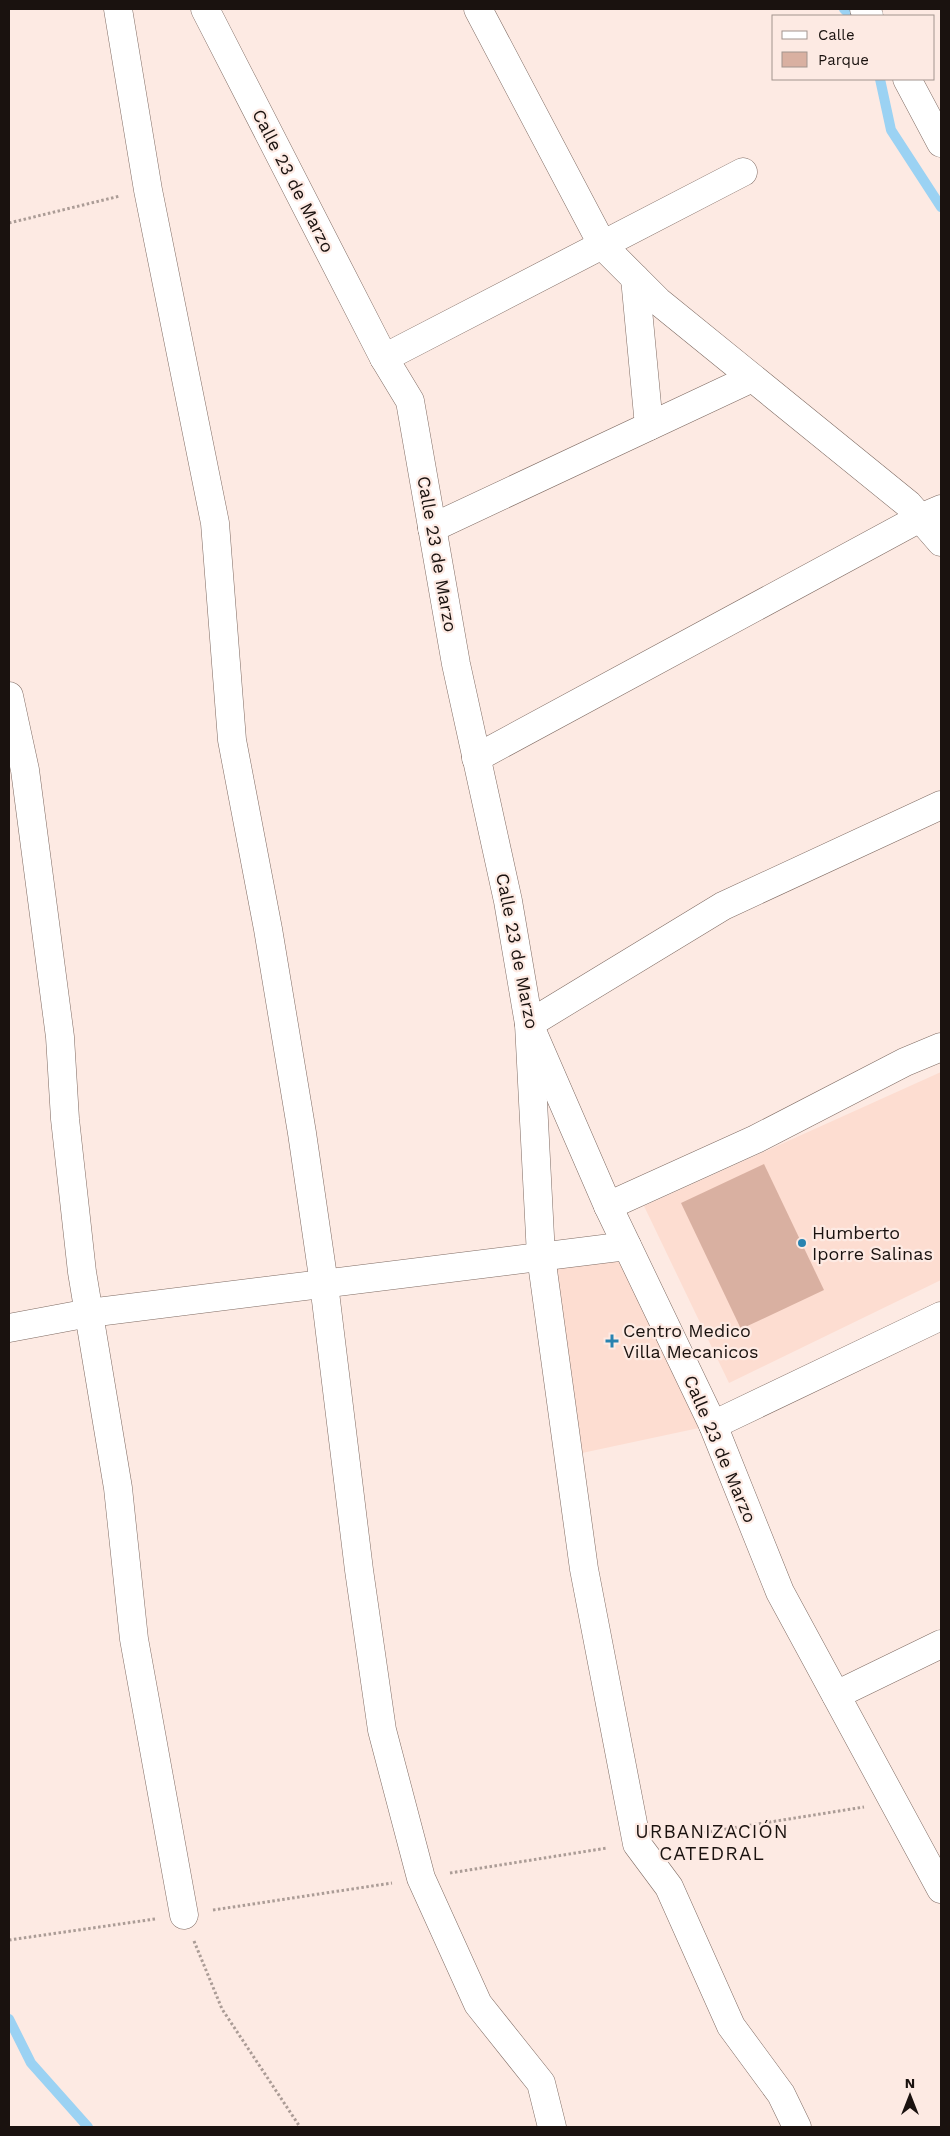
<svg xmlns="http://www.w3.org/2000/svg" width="950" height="2136" font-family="'Work Sans',sans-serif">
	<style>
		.built { fill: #fdddd1 }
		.green { fill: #d9b0a1 }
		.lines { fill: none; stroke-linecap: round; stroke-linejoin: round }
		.stream { stroke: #9bd2f3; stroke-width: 10 }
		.street-casing { stroke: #7f6b63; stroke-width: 29 }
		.path { stroke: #ab9c96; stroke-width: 3; stroke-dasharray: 2.5 2.5; stroke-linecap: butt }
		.street { stroke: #fff; stroke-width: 28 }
		.poi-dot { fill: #2883b0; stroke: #fdeae3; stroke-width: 2 }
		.labels { text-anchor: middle; stroke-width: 4.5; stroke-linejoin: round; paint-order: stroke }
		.street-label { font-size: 18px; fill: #1a120f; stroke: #fdeae3 }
		.poi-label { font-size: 18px; fill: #1a120f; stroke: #fdeae3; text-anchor: start }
		.neighbourhood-label { font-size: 19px; letter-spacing: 1px; fill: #1a120f; stroke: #fdeae3 }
	</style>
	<rect width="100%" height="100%" fill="#fdeae3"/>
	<g class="built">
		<path d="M941 1072V1280L729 1383 644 1206Z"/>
		<path d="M627 1246 713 1425 568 1456 541 1256Z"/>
	</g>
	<path class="green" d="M764 1164 824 1290 741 1329 681 1203Z"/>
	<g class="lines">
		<g class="stream">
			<path d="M844 9 851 16"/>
			<path d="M880 79 891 130 941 207"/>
			<path d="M9 2019 31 2063 88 2127"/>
		</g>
		<g class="street-casing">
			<g id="street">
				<path d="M118 9 148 190 215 523 232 740 268 929 302 1133 324 1284 359 1570 382 1730 421 1878 478 2004 541 2083 552 2127"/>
				<path d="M205 9 384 358 410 401 456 664 508 901 529 1024 608 1206 713 1425 780 1592 941 1889"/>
				<path d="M478 9 603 246 658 301 908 504 941 542"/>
				<path d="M864 9 869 16"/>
				<path d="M907 79 941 143"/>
				<path d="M635 278 649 426"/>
				<path d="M384 358 743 172"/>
				<path d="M432 528 752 378"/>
				<path d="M9 696 25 770 60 1037 65 1119 82 1272 118 1488 134 1639 184 1915"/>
				<path d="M476 758 920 518 941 509"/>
				<path d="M608 1206 756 1139 905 1062 941 1047"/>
				<path d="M9 1328 89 1313 627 1246"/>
				<path d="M713 1425 941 1316"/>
				<path d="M836 1695 941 1644"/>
				<path d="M797 2127 781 2094 731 2026 669 1887 637 1844 584 1569 541 1256 529 1024 723 906 941 805"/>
			</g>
		</g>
		<g class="path">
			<path d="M9 223 120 196"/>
			<path d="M670 1838 864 1807"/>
			<path d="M450 1873 607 1848"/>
			<path d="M213 1910 392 1883"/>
			<path d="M9 1940 155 1919"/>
			<path d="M194 1941 222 2009 300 2127"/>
		</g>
		<use href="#street" class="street"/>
	</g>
	<g class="poi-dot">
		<circle cx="802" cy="1243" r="5"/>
		<path d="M609.5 1333.5h5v5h5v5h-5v5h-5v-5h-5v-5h5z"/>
	</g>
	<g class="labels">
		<g class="street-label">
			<text transform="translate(293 181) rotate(63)" y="6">Calle 23 de Marzo</text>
			<text transform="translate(437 554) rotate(80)" y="6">Calle 23 de Marzo</text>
			<text transform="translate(517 951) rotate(79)" y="6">Calle 23 de Marzo</text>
			<text transform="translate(720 1449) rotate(67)" y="6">Calle 23 de Marzo</text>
		</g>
		<g class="poi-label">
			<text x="812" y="1239">Humberto<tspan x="812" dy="21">Iporre Salinas</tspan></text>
			<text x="623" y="1337">Centro Medico<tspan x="623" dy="21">Villa Mecanicos</tspan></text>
		</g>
		<g class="neighbourhood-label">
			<text x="712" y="1838">URBANIZACIÓN<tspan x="712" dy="22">CATEDRAL</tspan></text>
		</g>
	</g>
	<rect width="950" height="2136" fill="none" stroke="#1a120f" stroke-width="20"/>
	<rect x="772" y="15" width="162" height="65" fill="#fdeae3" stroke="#a2948e"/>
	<rect x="782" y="31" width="25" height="8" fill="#ffffff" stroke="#a2948e"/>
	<text x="818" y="40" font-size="15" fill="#1a120f">Calle</text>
	<rect x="782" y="52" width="25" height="15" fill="#d9b0a1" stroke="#a2948e"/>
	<text x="818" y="65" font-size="15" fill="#1a120f">Parque</text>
	<g transform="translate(910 2096)" stroke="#fdeae3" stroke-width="4" paint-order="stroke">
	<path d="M0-4L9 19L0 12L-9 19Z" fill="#1a120f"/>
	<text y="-8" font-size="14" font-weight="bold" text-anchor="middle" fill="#1a120f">N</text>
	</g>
</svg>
